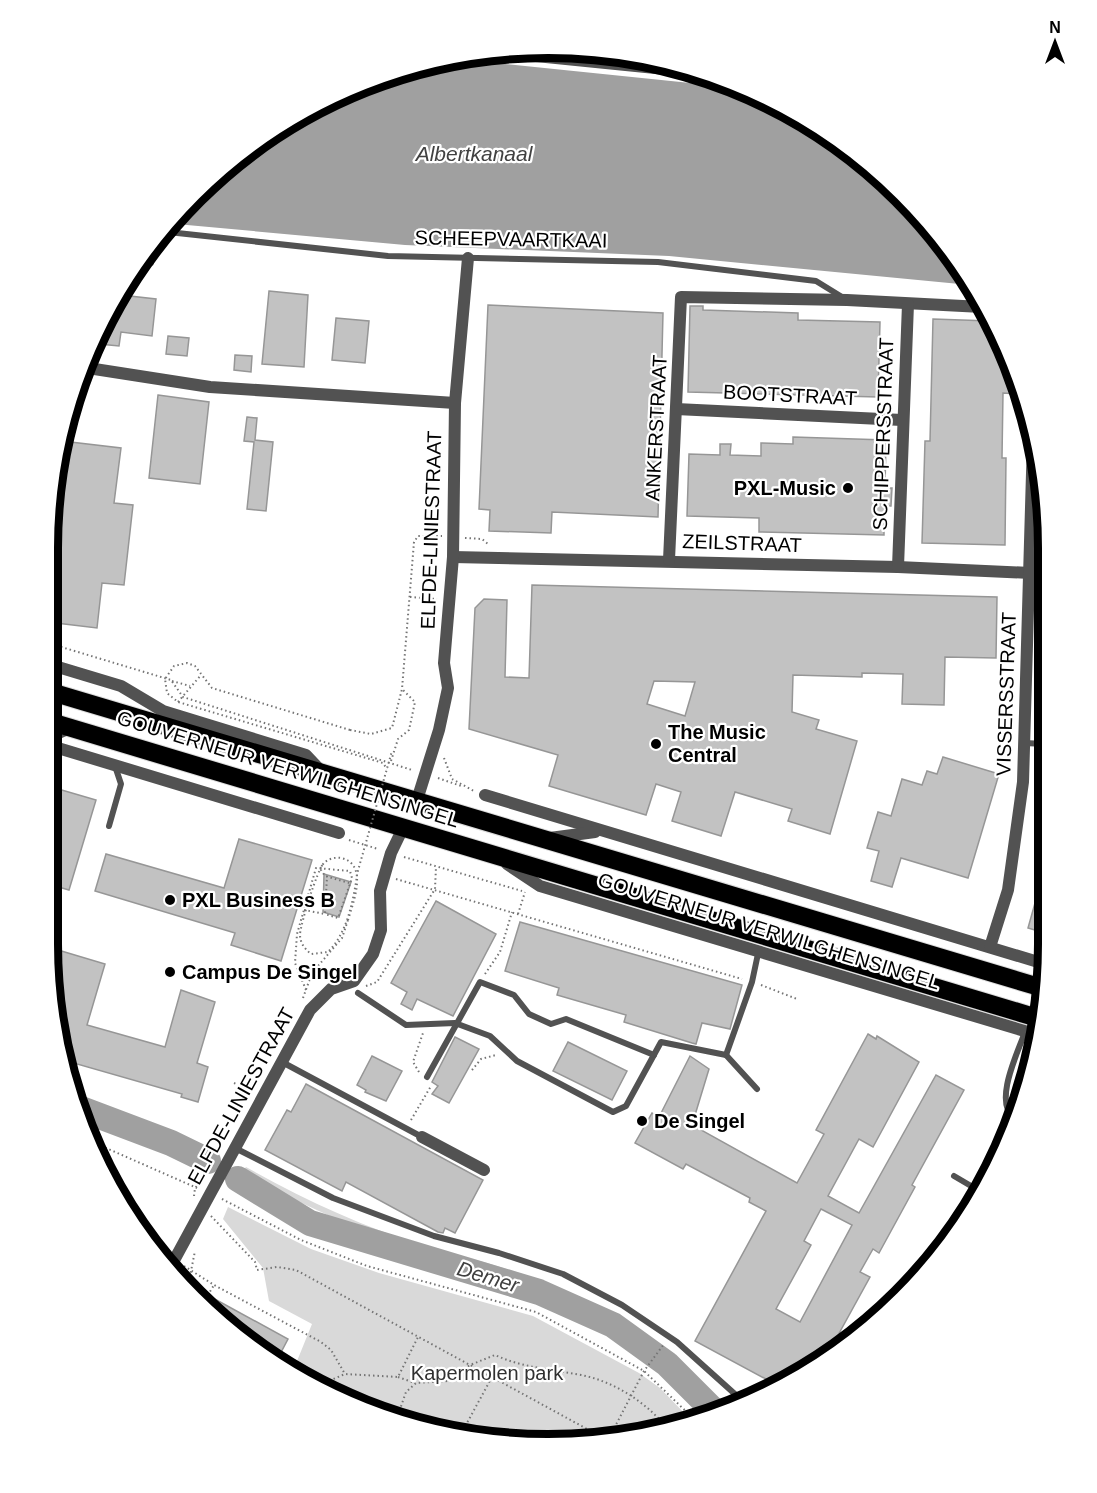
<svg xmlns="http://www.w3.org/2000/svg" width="1097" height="1493" font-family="Helvetica,sans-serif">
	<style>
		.green { fill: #d9d9d9 }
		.water { fill: #a0a0a0 }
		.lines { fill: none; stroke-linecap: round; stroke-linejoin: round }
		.river { stroke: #a0a0a0; stroke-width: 26 }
		.building { fill: #c2c2c2; stroke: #969696; stroke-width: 1.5; fill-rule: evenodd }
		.highway-casing { stroke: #dbdbdb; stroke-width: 20 }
		.path { stroke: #747474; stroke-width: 2; stroke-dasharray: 1.5 3; stroke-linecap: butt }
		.lane { stroke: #525252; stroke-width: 6 }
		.street { stroke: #525252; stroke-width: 12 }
		.highway { stroke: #000; stroke-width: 18 }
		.path-bridge { stroke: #747474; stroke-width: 2; stroke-dasharray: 1.5 3; stroke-linecap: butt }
		.poi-dot { fill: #000; stroke: #fff; stroke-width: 2 }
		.labels { text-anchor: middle; stroke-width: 4.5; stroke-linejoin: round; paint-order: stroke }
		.street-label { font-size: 20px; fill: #000; stroke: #fff }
		.poi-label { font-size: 20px; font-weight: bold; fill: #000; stroke: #fff; text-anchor: start }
		.park-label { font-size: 20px; fill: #303030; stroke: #fff }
		.water-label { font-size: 21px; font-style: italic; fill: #414141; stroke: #fff }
		.rim { fill: none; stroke: #000; stroke-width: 8 }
	</style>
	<rect width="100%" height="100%" fill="#fff"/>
	<g class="green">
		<path d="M246 1167C304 1200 362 1226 426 1247 449 1255 473 1258 497 1266 554 1283 613 1308 659 1348L580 1299 537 1279 500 1272 369 1234 282 1194 242 1172Z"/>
		<path d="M228 1207 311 1249 379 1273 533 1316 639 1373 660 1388 691 1420 613 1441H483L327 1394 293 1371 312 1324 269 1301 263 1268 223 1219Z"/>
	</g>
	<path class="water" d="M457 59 739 88 798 115 878 172 945 244 970 285 669 256 405 245 176 224C197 202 220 169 245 151 306 105 382 71 457 59Z"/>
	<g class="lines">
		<g class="river">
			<path d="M81 1109 171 1143 208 1161"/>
			<path d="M238 1179 310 1223 539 1292 613 1325 667 1364 716 1413"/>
		</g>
	</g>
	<g class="building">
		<path d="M269 291 308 295 304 367 262 364Z"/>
		<path d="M121 295 156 299 152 336 121 332 119 346 99 344Z"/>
		<path d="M488 305 663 313 658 517 552 512 551 533 489 531 490 510 479 509Z"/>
		<path d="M690 306H703V310L798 313V320L880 322 878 397 688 392Z"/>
		<path d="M336 318 369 321 365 363 332 360Z"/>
		<path d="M933 319 990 321 1011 357 1019 394 1003 393 1002 458H1006L1005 545 922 543 925 441H930Z"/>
		<path d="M168 336 189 338 187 356 166 354Z"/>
		<path d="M235 355 252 356 251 372 234 370Z"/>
		<path d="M158 395 209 402 200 484 149 478Z"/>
		<path d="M247 417 257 418 255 440 273 442 266 511 247 509 254 442 244 441Z"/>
		<path d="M793 437 886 440 885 488H892L891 506H884V535L759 532V518L687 516 689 454 720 455V444H731L730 455 761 456V443L793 444Z"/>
		<path d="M62 441 121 448 114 503 133 505 124 585 102 583 97 628 48 622V548Z"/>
		<path d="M532 585 997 597 996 658 945 657 944 705 902 704 903 674 862 673V677L793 675 792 712 819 720 816 729 857 741 830 834 788 821 792 809 735 792 721 836 672 821 681 792 656 784 646 815 549 786 558 755 469 729 475 608 484 599 507 600 505 677 529 678ZM654 681 695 682 685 716 647 704Z"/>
		<path d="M943 757 999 774 968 878 901 858 892 887 871 881 879 851 867 848 878 812 891 816 902 779 922 785 927 771 937 774Z"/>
		<path d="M48 786 96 800 69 890 48 884Z"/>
		<path d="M239 839 312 860 281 961 231 945 235 933 95 891 106 854 224 888Z"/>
		<path d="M1044 871 1047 872 1048 934 1028 928Z"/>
		<path d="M324 874 351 882 339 917 323 912Z"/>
		<path d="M436 901 496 934 453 1016 417 999 412 1010 401 1004 407 992 391 983Z"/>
		<path d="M520 922 742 985 730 1029 702 1023 696 1044 692 1043 624 1022 626 1015 557 995 559 988 505 971Z"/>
		<path d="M48 947 105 964 87 1025 165 1047 181 990 215 1002 197 1063 208 1067 198 1102 181 1097 182 1094 63 1060Z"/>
		<path d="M868 1034 876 1039 877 1036 919 1062 873 1147 859 1139 828 1196 859 1213 936 1075 964 1090 912 1185 915 1187 879 1253 873 1249 860 1272 870 1277 826 1357 777 1385 695 1341 766 1211 749 1202 750 1198 686 1164 683 1169 635 1143 652 1113 659 1117 690 1056 709 1069 692 1125 797 1183 824 1134 816 1130ZM821 1209 852 1225 800 1322 776 1309 811 1245 804 1241Z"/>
		<path d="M455 1037 479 1049 449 1103 432 1094 438 1086 432 1082Z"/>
		<path d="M568 1042 627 1071 612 1100 553 1071Z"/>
		<path d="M372 1056 402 1071 386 1101 365 1092 366 1090 357 1085Z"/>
		<path d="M306 1084 483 1180 455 1233 445 1228 443 1233 438 1232 346 1182 342 1191 265 1150 287 1110 291 1112Z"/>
		<path d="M211 1297 288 1339 277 1360 219 1321 206 1306Z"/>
	</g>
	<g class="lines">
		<g class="highway-casing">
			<g id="highway">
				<path d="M48 691 1046 989"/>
				<path d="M48 721 1041 1019"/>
			</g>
		</g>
		<g class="path">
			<path d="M465 538 482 539 488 544"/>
			<path d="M410 597 437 599"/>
			<path d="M48 643 171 680 183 697 412 770"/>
			<path d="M172 681 190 686"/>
			<path d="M178 702 201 675"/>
			<path d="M350 730 371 734 392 728 402 689 414 542 418 536H442"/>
			<path d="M444 758 452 779 474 791"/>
			<path d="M391 761 398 739 409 730 415 702 402 689"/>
			<path d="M438 778 461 786"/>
			<path d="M349 840 378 849"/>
			<path d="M404 857 522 891"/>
			<path d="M322 865 321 870 325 876 349 883"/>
			<path d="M396 879 742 979"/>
			<path d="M304 910 325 914 327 876"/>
			<path d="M518 914 525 892"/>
			<path d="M485 974 500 952 512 912"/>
			<path d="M761 985 797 999"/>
			<path d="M366 986 377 982 435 889 436 867"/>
			<path d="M306 990 295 963 297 934 316 868 350 871 352 878 338 918 325 914"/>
			<path d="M303 998 312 973 342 938 348 920"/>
			<path d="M472 1070 481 1059 496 1055"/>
			<path d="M419 1072 413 1062 423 1033"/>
			<path d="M234 1083 253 1091"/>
			<path d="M411 1120 431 1086"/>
			<path d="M97 1144 197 1188"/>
			<path d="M194 1196 195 1188 200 1183"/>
			<path d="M222 1199 301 1240 367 1266 536 1312 644 1371 694 1419"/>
			<path d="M211 1216 255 1262 257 1270 277 1267 296 1270 609 1441"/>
			<path d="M184 1266 214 1285 321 1342 331 1350 345 1374"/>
			<path d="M188 1286 195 1251"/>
			<path d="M203 1303 214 1285"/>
			<path d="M398 1377 415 1383"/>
			<path d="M317 1386 345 1374 398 1377 418 1337"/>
			<path d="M398 1415 406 1392 416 1383 448 1381 470 1365 495 1355C523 1368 551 1369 581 1375 613 1381 646 1402 666 1427"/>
			<path d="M461 1434 492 1377"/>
			<path d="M608 1440 644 1371 664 1344"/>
		</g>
		<g class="lane">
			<path d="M485 54 715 77"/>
			<path d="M168 232 388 256 658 262 816 281 842 297"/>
			<path d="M141 261 151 263"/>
			<path d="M1030 582H1045"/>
			<path d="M1024 743 1046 744"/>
			<path d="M109 826 121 784 115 766"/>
			<path d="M358 993 406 1025 455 1023 490 1036 517 1061 613 1112 626 1106 661 1042 726 1055 752 982 759 949"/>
			<path d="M726 1055 757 1089"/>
			<path d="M282 1062 422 1137"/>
			<path d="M427 1077 480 982 514 995 529 1014 551 1024 566 1019 654 1055"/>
			<path d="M1014 1118C993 1102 1018 1052 1025 1032"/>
			<path d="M235 1148 333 1198 434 1236 499 1253 563 1274 622 1305 677 1342 746 1404"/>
			<path d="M954 1176 983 1193"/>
		</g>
		<g class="street">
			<path d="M88 368 210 387 455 403"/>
			<path d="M676 409 902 420"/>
			<path d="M453 557 898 567 1030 573"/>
			<path d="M669 560 681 297 847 300 982 307"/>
			<path d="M898 567 908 304"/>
			<path d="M48 664 121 686 163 711 306 755 321 771"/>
			<path d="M48 738 71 727"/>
			<path d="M48 745 339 833"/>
			<path d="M485 795 1048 965"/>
			<path d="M417 800 439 730 448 688 444 663 453 557 455 403 468 258"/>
			<path d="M550 838 595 832"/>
			<path d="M507 864 540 886 1038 1035"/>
			<path d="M990 947 1008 890 1023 782 1033 439"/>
			<path d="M422 1137 484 1170"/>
			<path d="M171 1266 310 1010 331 989 354 981 373 954 381 930 380 891 391 853 403 828"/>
		</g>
		<use href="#highway" class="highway"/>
		<g class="path-bridge">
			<path d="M350 730 212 688 195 666 187 663 174 666 165 679 167 693 178 702 383 763 387 769"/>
			<path d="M348 920C353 903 369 864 341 858 335 857 328 859 324 863 317 870 301 923 300 934 300 943 304 948 311 954L328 952C347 933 353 902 357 876V874L392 751"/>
		</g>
	</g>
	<g class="poi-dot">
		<circle cx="848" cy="488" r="6"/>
		<circle cx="656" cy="744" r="6"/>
		<circle cx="170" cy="900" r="6"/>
		<circle cx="170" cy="972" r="6"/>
		<circle cx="642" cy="1121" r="6"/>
	</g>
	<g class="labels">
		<g class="street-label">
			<text transform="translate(511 239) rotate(1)" y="7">SCHEEPVAARTKAAI</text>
			<text transform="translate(790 395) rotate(3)" y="7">BOOTSTRAAT</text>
			<text transform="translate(656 428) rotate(-87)" y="7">ANKERSTRAAT</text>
			<text transform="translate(883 434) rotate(-88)" y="7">SCHIPPERSSTRAAT</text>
			<text transform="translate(431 530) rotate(-88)" y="7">ELFDE-LINIESTRAAT</text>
			<text transform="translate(742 543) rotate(2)" y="7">ZEILSTRAAT</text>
			<text transform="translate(1006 694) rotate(-88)" y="7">VISSERSSTRAAT</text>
			<text transform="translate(288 769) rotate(17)" y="7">GOUVERNEUR VERWILGHENSINGEL</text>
			<text transform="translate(769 931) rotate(17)" y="7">GOUVERNEUR VERWILGHENSINGEL</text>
			<text transform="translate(241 1096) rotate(-61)" y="7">ELFDE-LINIESTRAAT</text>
		</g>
		<g class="poi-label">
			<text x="836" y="495" text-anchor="end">PXL-Music</text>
			<text x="668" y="739">The Music<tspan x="668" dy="23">Central</tspan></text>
			<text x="182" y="907">PXL Business B</text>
			<text x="182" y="979">Campus De Singel</text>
			<text x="654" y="1128">De Singel</text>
		</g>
		<g class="park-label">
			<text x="487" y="1380">Kapermolen park</text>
		</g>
		<g class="water-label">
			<text x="474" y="161">Albertkanaal</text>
			<text transform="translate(488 1277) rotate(17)" y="7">Demer</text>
		</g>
	</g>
	<path d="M0 0H1097V1493H0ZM548 58H548A490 490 0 0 1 1038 548V944A490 490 0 0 1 548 1434H548A490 490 0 0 1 58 944V548A490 490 0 0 1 548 58Z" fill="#fff" fill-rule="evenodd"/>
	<path class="rim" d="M548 58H548A490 490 0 0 1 1038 548V944A490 490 0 0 1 548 1434H548A490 490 0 0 1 58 944V548A490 490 0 0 1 548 58Z"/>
	<g transform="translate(1055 42)" stroke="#ffffff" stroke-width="4.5" paint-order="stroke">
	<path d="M0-4.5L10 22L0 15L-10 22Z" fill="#000000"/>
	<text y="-9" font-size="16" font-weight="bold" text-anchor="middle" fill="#000000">N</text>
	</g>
</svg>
